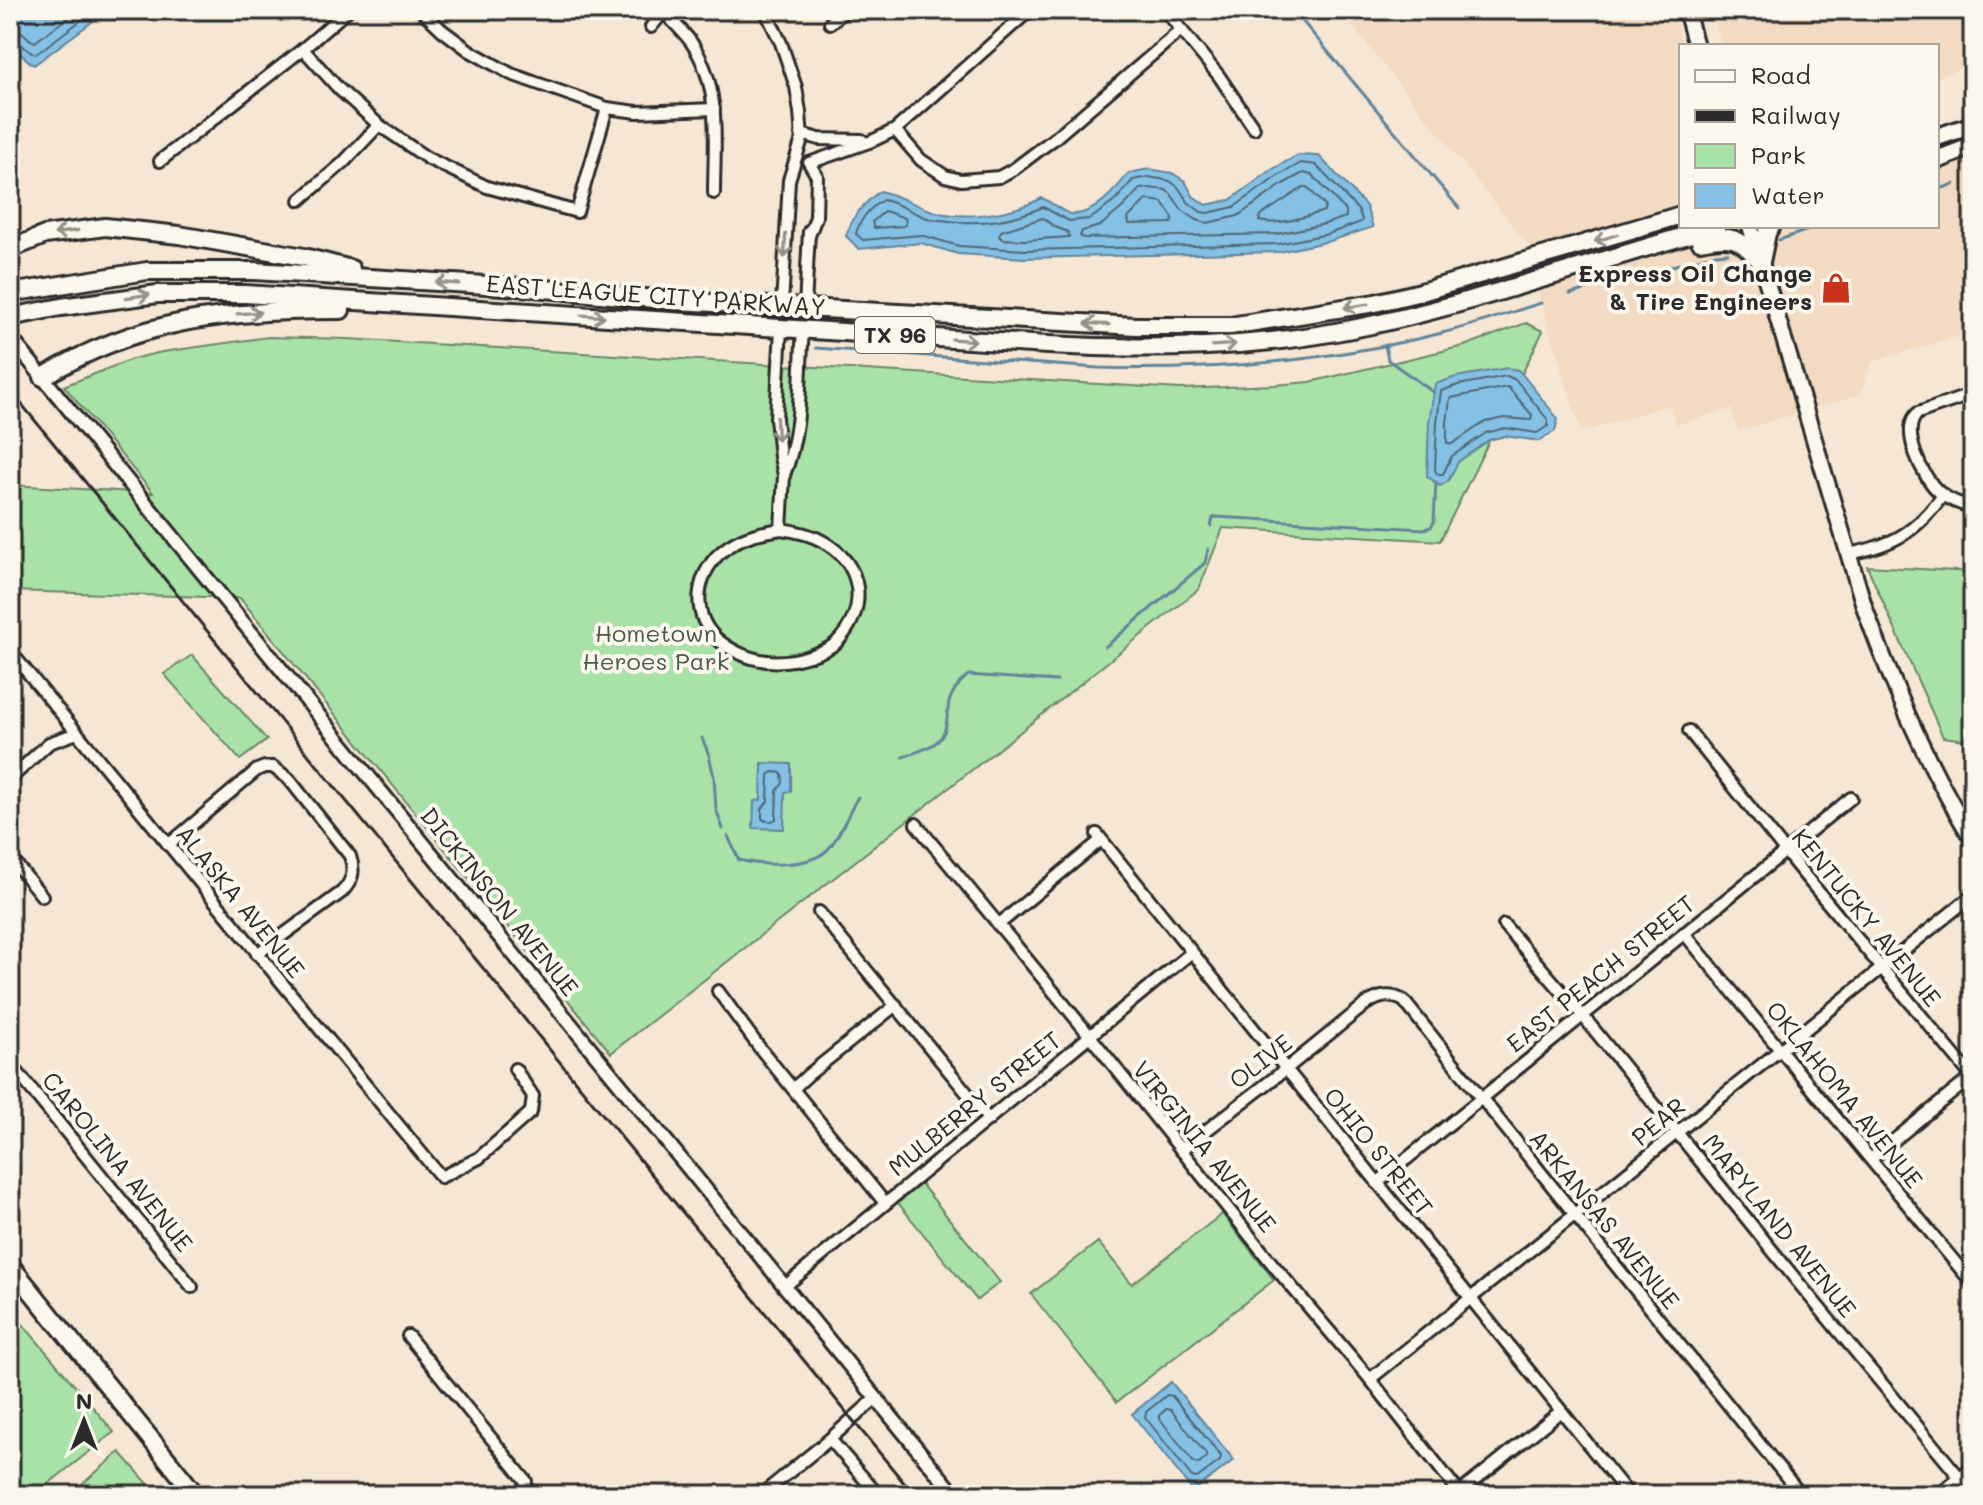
<svg xmlns="http://www.w3.org/2000/svg" width="1983" height="1505" font-family="Mali,sans-serif">
	<style>
		.built { fill: #f3dbc3 }
		.green { fill: #a8e2a7; stroke: #6a8669; stroke-width: 2 }
		.water { fill: #85c1e5; stroke: #61859b; stroke-width: 2 }
		.lines { fill: none; stroke-linecap: round; stroke-linejoin: round }
		.shore { stroke: #4f6775; stroke-width: 2 }
		.stream { stroke: #61859b; stroke-width: 3 }
		.minor-casing { stroke: #2b2b2b; stroke-width: 16 }
		.tertiary-casing { stroke: #2b2b2b; stroke-width: 18 }
		.secondary-casing { stroke: #2b2b2b; stroke-width: 20 }
		.primary-casing { stroke: #2b2b2b; stroke-width: 22 }
		.minor { stroke: #fbf7ec; stroke-width: 10 }
		.tertiary { stroke: #fbf7ec; stroke-width: 12 }
		.secondary { stroke: #fbf7ec; stroke-width: 14 }
		.primary { stroke: #fbf7ec; stroke-width: 16 }
		.rail { stroke: #2b2b2b; stroke-width: 3 }
		.oneway { stroke: #93918c }
		.labels { text-anchor: middle; stroke-width: 8; stroke-linejoin: round; paint-order: stroke }
		.shield { fill: #fbf7ec; stroke: #696865; stroke-width: 2 }
		.shield-label { font-size: 22px; font-weight: bold; fill: #2b2b2b }
		.poi-label { font-size: 24px; font-weight: bold; fill: #2b2b2b; stroke: #fbf7ec; text-anchor: end }
		.street-label { font-size: 24px; fill: #2b2b2b; stroke: #fbf7ec }
		.park-label { font-size: 24px; fill: #4a594a; stroke: #fbf7ec }
	</style>
	<rect width="100%" height="100%" fill="#f6e6d4"/>
	<filter id="ink" filterUnits="userSpaceOnUse"><feTurbulence type="fractalNoise" baseFrequency=".0125" numOctaves="2"/><feDisplacementMap in="SourceGraphic" scale="16" xChannelSelector="R" yChannelSelector="G"/><feConvolveMatrix kernelMatrix="1 2 1 2 8 2 1 2 1" color-interpolation-filters="sRGB"/></filter>
	<g filter="url(#ink)">
		<g class="built">
			<path d="M1339 10H1673L1682 46 1681 204 1533 251Z"/>
			<path d="M1711 10H1973V64L1937 78V46H1722Z"/>
			<path d="M1973 156V332L1872 362 1860 395 1738 431 1731 409 1676 425 1670 405 1581 432 1537 290 1763 226H1937V170Z"/>
		</g>
		<g class="green">
			<path d="M1526 323 1543 331 1440 541 1223 528 1199 589 1024 729 611 1053 240 598 10 591V485L153 493 64 386 132 359 162 352 269 337 348 339 1181 389 1274 385 1310 382 1464 346Z"/>
			<path d="M1867 566 1973 572V741L1943 737Z"/>
			<path d="M192 655 267 740 240 760 164 674Z"/>
			<path d="M921 1184 1000 1282 977 1300 898 1203Z"/>
			<path d="M1222 1214 1274 1280 1117 1402 1031 1294 1098 1242 1132 1284Z"/>
			<path d="M15 1315 114 1432 34 1495H22L10 1480V1320Z"/>
			<path d="M120 1452 158 1495H69Z"/>
		</g>
		<g class="water">
			<path d="M10 10H108L34 65C7 45 10 43 10 10Z"/>
			<path d="M1298 155 1319 156 1366 206 1373 227 1330 241 1279 252 1024 258 958 254 921 243 859 249 846 236C854 214 862 205 880 191 897 195 911 203 927 209 959 222 1012 214 1042 198 1050 201 1063 213 1071 214 1093 217 1117 188 1129 173L1149 169 1172 173 1185 181 1193 196 1206 205 1230 200 1273 169Z"/>
			<path d="M1507 368 1518 370 1522 374 1558 419 1555 431 1539 441 1505 436 1489 440 1458 462 1448 481 1440 486 1427 476 1429 422 1435 384 1456 377Z"/>
			<path d="M762 763 791 764V791L785 792 784 829 753 828 754 801 761 800Z"/>
			<path d="M1171 1382 1234 1460 1193 1491 1132 1414Z"/>
		</g>
		<g class="lines">
			<g class="shore">
				<path d="M10 29C25 29 25 39 35 42L78 10"/>
				<path d="M10 39C21 39 25 52 36 54L95 10"/>
				<path d="M1301 163 1316 165 1358 210 1362 219 1361 222 1328 234 1278 244 1025 250 959 246 921 235 863 240 856 234C860 219 869 208 883 200 898 203 910 211 924 217 932 220 941 220 949 221 982 225 1013 220 1043 207L1069 221 1090 219 1115 201 1133 180 1149 177 1170 181 1178 187 1188 202 1201 212 1208 213 1234 207 1278 176Z"/>
				<path d="M1303 173 1312 175 1346 211V217L1325 224 1277 234 1084 238 1080 236 1082 231 1100 226 1122 208 1140 189 1149 188 1166 190 1171 194 1182 210 1197 220 1207 223 1238 216 1283 184Z"/>
				<path d="M1304 187H1307L1325 206 1324 211C1305 217 1278 226 1259 221L1260 216Z"/>
				<path d="M1149 200 1162 202 1173 218 1172 223 1129 224 1128 218 1145 201Z"/>
				<path d="M885 211 905 218 906 224 903 226 874 228 872 222Z"/>
				<path d="M1043 218 1055 227 1068 232 1069 237 1025 240 1002 239 999 236 1001 231Z"/>
				<path d="M1507 376 1516 380 1548 420V426L1537 433 1505 428 1486 433 1452 456 1443 474H1437L1435 470 1437 422 1441 391 1458 385Z"/>
				<path d="M1508 387 1532 415 1531 420 1504 418 1485 422 1452 444 1447 443V423L1450 398Z"/>
				<path d="M773 772 782 773 783 783 777 791 776 819C772 822 764 822 762 818V809L768 801 769 775Z"/>
				<path d="M1167 1395 1172 1396 1221 1456 1220 1461 1197 1478 1192 1477 1145 1417 1146 1412Z"/>
				<path d="M1166 1409 1171 1410 1206 1454V1458L1199 1464 1194 1463 1160 1419V1415Z"/>
			</g>
			<g class="stream">
				<path d="M1293 10 1459 208"/>
				<path d="M1937 190 1954 184"/>
				<path d="M1779 240 1820 226"/>
				<path d="M1570 294 1716 254 1728 253"/>
				<path d="M1385 345 1388 360 1433 392"/>
				<path d="M816 348 1098 368C1214 371 1330 361 1442 333 1476 325 1508 313 1541 303"/>
				<path d="M1211 526 1213 518 1216 517 1424 529 1431 527 1434 522 1436 482"/>
				<path d="M1105 647 1205 563 1208 549"/>
				<path d="M702 738 709 755 714 777 716 809 723 829"/>
				<path d="M903 757C913 753 925 750 934 744 949 734 946 718 949 702 952 691 960 682 968 675L1057 681"/>
				<path d="M728 836 739 860C762 866 814 868 830 847 842 832 848 813 858 797"/>
			</g>
			<g class="minor-casing">
				<g id="minor">
					<path d="M421 10 442 30 470 51 511 74 607 108 637 112 714 109"/>
					<path d="M662 10C672 21 683 31 691 42 722 87 714 142 714 193"/>
					<path d="M765 10 781 43 796 87 800 112 802 139 789 180 782 306"/>
					<path d="M1010 10 1019 19"/>
					<path d="M1165 10 1219 76 1254 128"/>
					<path d="M830 23 846 10"/>
					<path d="M651 27 665 10"/>
					<path d="M303 49 339 89 379 125 427 158 487 187 577 212 607 108"/>
					<path d="M895 130 921 160 945 176 961 180 999 177 1014 169 1055 138 1181 30"/>
					<path d="M801 134 819 139 862 140"/>
					<path d="M160 161 303 49 348 10"/>
					<path d="M300 200 343 163 379 125"/>
					<path d="M809 236 816 217 817 176 809 163 872 141 895 130 1030 10"/>
					<path d="M805 308 809 231"/>
					<path d="M781 328 776 418 780 457 784 475 781 529"/>
					<path d="M1973 394 1918 413C1899 430 1923 478 1939 492 1949 500 1961 505 1973 507"/>
					<path d="M784 475C803 428 799 378 803 329"/>
					<path d="M781 529C795 531 810 534 822 541 864 564 869 610 836 643 828 650 818 653 809 656 778 666 748 662 722 643 687 618 695 568 729 546 745 535 763 532 781 529Z"/>
					<path d="M1849 554C1893 545 1917 532 1943 495"/>
					<path d="M10 651 441 1177 479 1158 531 1112 533 1096 515 1069"/>
					<path d="M1689 731 1797 866 1973 1078"/>
					<path d="M10 779 49 743 77 733"/>
					<path d="M916 824 1090 1036 1274 1266 1370 1379 1461 1495"/>
					<path d="M1097 834 1629 1495"/>
					<path d="M168 845 257 770 265 767H273L289 779 350 856C355 871 353 880 342 892L257 954"/>
					<path d="M10 857 42 896"/>
					<path d="M819 912 989 1120"/>
					<path d="M998 925 1101 840"/>
					<path d="M1504 925 1583 1016 1797 1281 1961 1479"/>
					<path d="M1684 933 1973 1284"/>
					<path d="M718 991 759 1047 885 1203"/>
					<path d="M10 1063 192 1287"/>
					<path d="M793 1089 808 1075 896 1005"/>
					<path d="M1181 1150 1286 1069 1366 1004C1379 996 1390 993 1404 1001L1575 1215 1801 1495"/>
					<path d="M1871 1159 1973 1076"/>
					<path d="M1377 1183 1851 798"/>
					<path d="M784 1287 1192 952"/>
					<path d="M408 1336 526 1481 524 1495"/>
					<path d="M1370 1379 1973 895"/>
					<path d="M830 1439 878 1495"/>
					<path d="M1459 1493 1561 1411"/>
					<path d="M761 1495 830 1439 875 1399"/>
				</g>
			</g>
			<g class="tertiary-casing">
				<path id="tertiary" d="M10 337 955 1495"/>
			</g>
			<g class="secondary-casing">
				<g id="secondary">
					<path d="M1686 10 1696 46"/>
					<path d="M1750 226 1865 609C1894 689 1928 767 1973 840"/>
					<path d="M1942 1495 1973 1469"/>
				</g>
			</g>
			<g class="primary-casing">
				<g id="primary">
					<path d="M1937 137 1973 125"/>
					<path d="M1937 160 1973 146"/>
					<path d="M1700 241C1732 234 1739 237 1761 262"/>
					<path d="M10 249 45 235 105 227 179 235 304 257 351 269"/>
					<path d="M1761 262 1767 233 1771 226"/>
					<path d="M10 293 147 271H254L534 288 677 301 1137 326H1230L1375 303 1421 292 1681 215"/>
					<path d="M10 317 61 307 158 294H245L1048 345C1123 349 1197 349 1272 341 1360 332 1446 308 1531 282 1593 264 1655 245 1717 226"/>
					<path d="M43 377C139 318 231 310 341 310"/>
					<path d="M10 1265 196 1495"/>
				</g>
			</g>
			<use href="#minor" class="minor"/>
			<use href="#tertiary" class="tertiary"/>
			<use href="#secondary" class="secondary"/>
			<use href="#primary" class="primary"/>
			<path class="rail" d="M10 390 914 1495"/>
		</g>
		<defs><path id="oneway-shaft" d="M-6 0H5M1.5-3L5.5 0L1.5 3" fill="none" stroke-width="1.6" stroke-linecap="round" stroke-linejoin="round" transform="scale(2)"/></defs>
		<g class="oneway">
			<use href="#oneway-shaft" transform="translate(66 232) rotate(172)"/>
			<use href="#oneway-shaft" transform="translate(1606 238) rotate(163)"/>
			<use href="#oneway-shaft" transform="translate(785 246) rotate(93)"/>
			<use href="#oneway-shaft" transform="translate(447 283) rotate(-176)"/>
			<use href="#oneway-shaft" transform="translate(138 296) rotate(-8)"/>
			<use href="#oneway-shaft" transform="translate(1356 306) rotate(171)"/>
			<use href="#oneway-shaft" transform="translate(249 313) rotate(-4)"/>
			<use href="#oneway-shaft" transform="translate(593 316) rotate(4)"/>
			<use href="#oneway-shaft" transform="translate(1097 324) rotate(-177)"/>
			<use href="#oneway-shaft" transform="translate(964 340) rotate(4)"/>
			<use href="#oneway-shaft" transform="translate(1224 345) rotate(-4)"/>
			<use href="#oneway-shaft" transform="translate(777 429) rotate(87)"/>
		</g>
	</g>
	<defs>
		<g id="shop-bare" transform="scale(2.4)"><path d="M-5-2.5h2.3a2.7 3.5 0 0 1 5.4 0H5L5.5 6h-11ZM-1.5-2.5h3a1.5 2.3 0 0 0-3 0Z" fill="#c8321e" stroke="#fbf7ec" stroke-width="2.5" paint-order="stroke"/></g>
	</defs>
	<g fill-rule="evenodd">
		<use href="#shop-bare" x="1836" y="288"/>
	</g>
	<g class="labels">
		<rect class="shield" x="855" y="317" width="80" height="36" rx="6"/>
		<g class="shield-label">
			<text x="895" y="343">TX 96</text>
		</g>
		<g class="poi-label">
			<text x="1812" y="282">Express Oil Change<tspan x="1812" dy="28">&amp; Tire Engineers</tspan></text>
		</g>
		<g class="street-label">
			<text transform="translate(656 296) rotate(4)" y="8">EAST LEAGUE CITY PARKWAY</text>
			<text transform="translate(240 902) rotate(51)" y="8">ALASKA AVENUE</text>
			<text transform="translate(499 902) rotate(51)" y="8">DICKINSON AVENUE</text>
			<text transform="translate(1866 918) rotate(51)" y="8">KENTUCKY AVENUE</text>
			<text transform="translate(1601 974) rotate(-39)" y="8">EAST PEACH STREET</text>
			<text transform="translate(1261 1062) rotate(-38)" y="8">OLIVE</text>
			<text transform="translate(1844 1095) rotate(51)" y="8">OKLAHOMA AVENUE</text>
			<text transform="translate(975 1104) rotate(-39)" y="8">MULBERRY STREET</text>
			<text transform="translate(1659 1122) rotate(-39)" y="8">PEAR</text>
			<text transform="translate(1204 1147) rotate(51)" y="8">VIRGINIA AVENUE</text>
			<text transform="translate(1378 1152) rotate(51)" y="8">OHIO STREET</text>
			<text transform="translate(117 1162) rotate(51)" y="8">CAROLINA AVENUE</text>
			<text transform="translate(1604 1220) rotate(51)" y="8">ARKANSAS AVENUE</text>
			<text transform="translate(1779 1226) rotate(51)" y="8">MARYLAND AVENUE</text>
		</g>
		<g class="park-label">
			<text x="656" y="642">Hometown<tspan x="656" dy="28">Heroes Park</tspan></text>
		</g>
	</g>
	<rect width="1983" height="1505" fill="none" stroke="#fbf7ec" stroke-width="40"/>
	<rect x="20" y="20" width="1943" height="1465" fill="none" stroke="#2b2b2b" stroke-width="3" filter="url(#ink)"/>
	<rect x="1679" y="44" width="260" height="184" fill="#fbf7ec" stroke="#a8a59f" stroke-width="2"/>
	<rect x="1695" y="70" width="40" height="12" fill="#fbf7ec" stroke="#a8a59f" stroke-width="2"/>
	<text x="1751" y="84" font-size="24" fill="#2b2b2b">Road</text>
	<rect x="1695" y="110" width="40" height="12" fill="#2b2b2b" stroke="#a8a59f" stroke-width="2"/>
	<text x="1751" y="124" font-size="24" fill="#2b2b2b">Railway</text>
	<rect x="1695" y="144" width="40" height="24" fill="#a8e2a7" stroke="#a8a59f" stroke-width="2"/>
	<text x="1751" y="164" font-size="24" fill="#2b2b2b">Park</text>
	<rect x="1695" y="184" width="40" height="24" fill="#85c1e5" stroke="#a8a59f" stroke-width="2"/>
	<text x="1751" y="204" font-size="24" fill="#2b2b2b">Water</text>
	<g transform="translate(84 1421)" stroke="#fbf7ec" stroke-width="6" paint-order="stroke">
	<path d="M0-6L14 30L0 20L-14 30Z" fill="#2b2b2b"/>
	<text y="-12" font-size="22" font-weight="bold" text-anchor="middle" fill="#2b2b2b">N</text>
	</g>
</svg>
